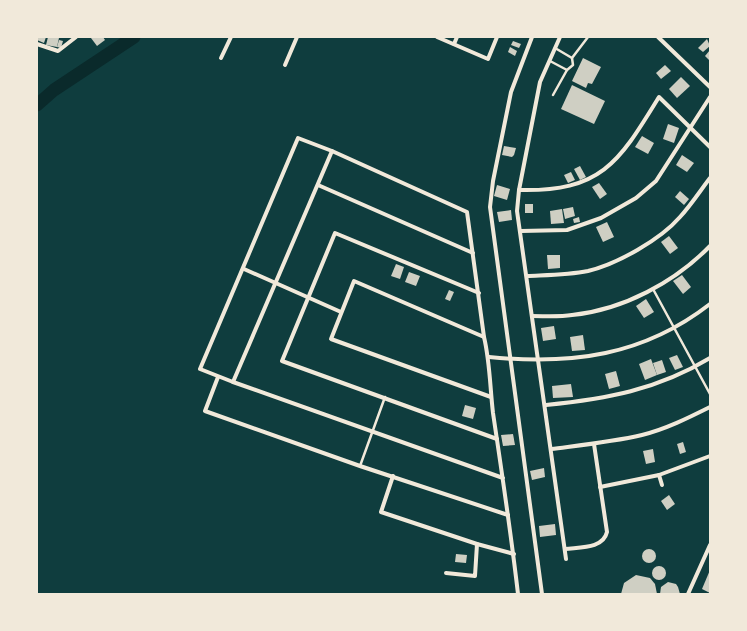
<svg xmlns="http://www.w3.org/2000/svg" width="747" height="631" font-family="Poppins,sans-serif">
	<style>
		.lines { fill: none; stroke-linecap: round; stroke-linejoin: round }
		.river { stroke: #0a2a2b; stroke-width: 13 }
		.building { fill: #cfcfc3 }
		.service { stroke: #f1e9da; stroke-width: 2.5 }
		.minor { stroke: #f1e9da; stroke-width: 4 }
	</style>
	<rect width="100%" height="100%" fill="#0f3d3e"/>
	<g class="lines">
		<path class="river" d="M37 105 54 90 134 37"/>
	</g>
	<g class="building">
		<path d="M37 37H46L44 43 37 40Z"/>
		<path d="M48 37 59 38 57 47 46 45Z"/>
		<path d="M92 37H103L105 40 97 46 91 38Z"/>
		<path d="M707 39 710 46 703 52 698 48Z"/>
		<path d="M59 40 63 41 61 48 57 47Z"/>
		<path d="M513 41 521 44 519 48 511 45Z"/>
		<path d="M510 47 517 51 515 56 508 52Z"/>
		<path d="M710 50V61L705 56Z"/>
		<path d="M583 58 601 67 592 84 588 83 586 88 572 81Z"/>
		<path d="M665 65 671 71 661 79 656 73Z"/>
		<path d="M681 77 690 86 677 98 669 89Z"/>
		<path d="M572 85 605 101 594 124 561 109Z"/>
		<path d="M668 124 679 128 674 143 663 139Z"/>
		<path d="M642 136 654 143 648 154 635 147Z"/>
		<path d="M504 146 516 148 514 155 512 157 502 155Z"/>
		<path d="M682 155 694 163 687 172 676 165Z"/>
		<path d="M580 166 586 177 580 180 574 169Z"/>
		<path d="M571 172 575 180 568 183 564 175Z"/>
		<path d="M599 183 607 194 600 199 592 187Z"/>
		<path d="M497 185 510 189 507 200 494 196Z"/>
		<path d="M680 191 689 199 684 205 675 197Z"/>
		<rect x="525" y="204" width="8" height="9"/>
		<path d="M573 207 575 216 565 219 563 209Z"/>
		<path d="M562 209 564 223 551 224 550 211Z"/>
		<path d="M511 210 512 220 499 222 497 212Z"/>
		<path d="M579 217 580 222 574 223 573 219Z"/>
		<path d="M607 222 614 237 603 242 596 227Z"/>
		<path d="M669 236 678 248 670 254 661 242Z"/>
		<path d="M547 255H560V268L548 269Z"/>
		<path d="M396 264 404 267 400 279 391 276Z"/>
		<path d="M409 272 420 276 416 286 405 282Z"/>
		<path d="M682 275 691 287 683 294 673 281Z"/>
		<path d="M449 290 454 292 450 301 445 299Z"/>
		<path d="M646 299 654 312 644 318 636 306Z"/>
		<path d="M554 326 556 339 543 341 541 328Z"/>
		<path d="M583 335 585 350 572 351 570 337Z"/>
		<path d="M677 355 683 367 675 370 669 358Z"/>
		<path d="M651 359 657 375 645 380 639 364Z"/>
		<path d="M662 360 666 372 657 375 653 363Z"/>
		<path d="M616 371 620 386 609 389 605 374Z"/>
		<path d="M571 384 573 397 553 398 552 386Z"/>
		<path d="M465 405 476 408 473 419 462 416Z"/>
		<path d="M513 434 515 445 503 446 501 435Z"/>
		<path d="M683 442 686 452 680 454 677 444Z"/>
		<path d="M653 449 655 462 646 464 643 451Z"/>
		<path d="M544 468 545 477 532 480 530 471Z"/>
		<path d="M669 495 675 504 667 510 661 501Z"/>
		<path d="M555 524 556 535 540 537 539 526Z"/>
		<circle cx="649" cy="556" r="7"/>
		<path d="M456 554 467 555 466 563 455 562Z"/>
		<circle cx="659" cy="573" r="7"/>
		<path d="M710 570V593L702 589Z"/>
		<path d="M636 575 650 578 655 584 657 594H621L624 583Z"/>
		<path d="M668 582 676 584 678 587 680 594H660L661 587Z"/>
	</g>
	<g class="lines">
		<g class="service">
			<path d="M572 58 588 37"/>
			<path d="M550 61 567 70 573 65 572 58 555 48"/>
			<path d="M553 95 567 70"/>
			<path d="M653 289 710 394"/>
			<path d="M360 466 385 397"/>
		</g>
		<g class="minor">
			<path d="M437 37 488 59 497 37"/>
			<path d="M532 37 511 92 493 181 490 207 542 594"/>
			<path d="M560 37 540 82 519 190 517 211 566 559"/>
			<path d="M658 37 710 87"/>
			<path d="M37 44 58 51 76 37"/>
			<path d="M454 44 457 37"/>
			<path d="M221 58 231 37"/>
			<path d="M285 65 297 37"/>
			<path d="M318 185 473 253"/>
			<path d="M519 190C602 192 619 162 659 97L710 147"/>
			<path d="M521 231 567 230 601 218 636 198 656 181 710 97"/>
			<path d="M244 269 341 312"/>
			<path d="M527 276C547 275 568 275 588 271 617 264 660 240 680 217 691 205 700 191 710 178"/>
			<path d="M479 293 335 233 282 361 497 439"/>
			<path d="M532 316C546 316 559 317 572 315 623 310 675 282 710 246"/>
			<path d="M484 337 354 281 331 339 491 397"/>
			<path d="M489 357C572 365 643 356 710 304"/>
			<path d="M218 377 205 411 360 466 508 515"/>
			<path d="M233 382 332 151"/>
			<path d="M546 405C606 399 657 390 710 358"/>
			<path d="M551 449C582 445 612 442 642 435 666 429 688 418 710 407"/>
			<path d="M659 475 662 485"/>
			<path d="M393 476 381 512 477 544 514 554"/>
			<path d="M503 478 233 382 200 369 298 138 332 151 467 212 484 337C490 362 490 388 493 413 502 473 511 533 518 594"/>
			<path d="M600 487 659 475 710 456"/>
			<path d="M565 549C580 547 603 549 607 532L594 444"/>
			<path d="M446 573 475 576 477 544"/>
			<path d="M688 594 710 545"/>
		</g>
	</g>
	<rect width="747" height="631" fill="none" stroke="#f1e9da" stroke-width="76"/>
</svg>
